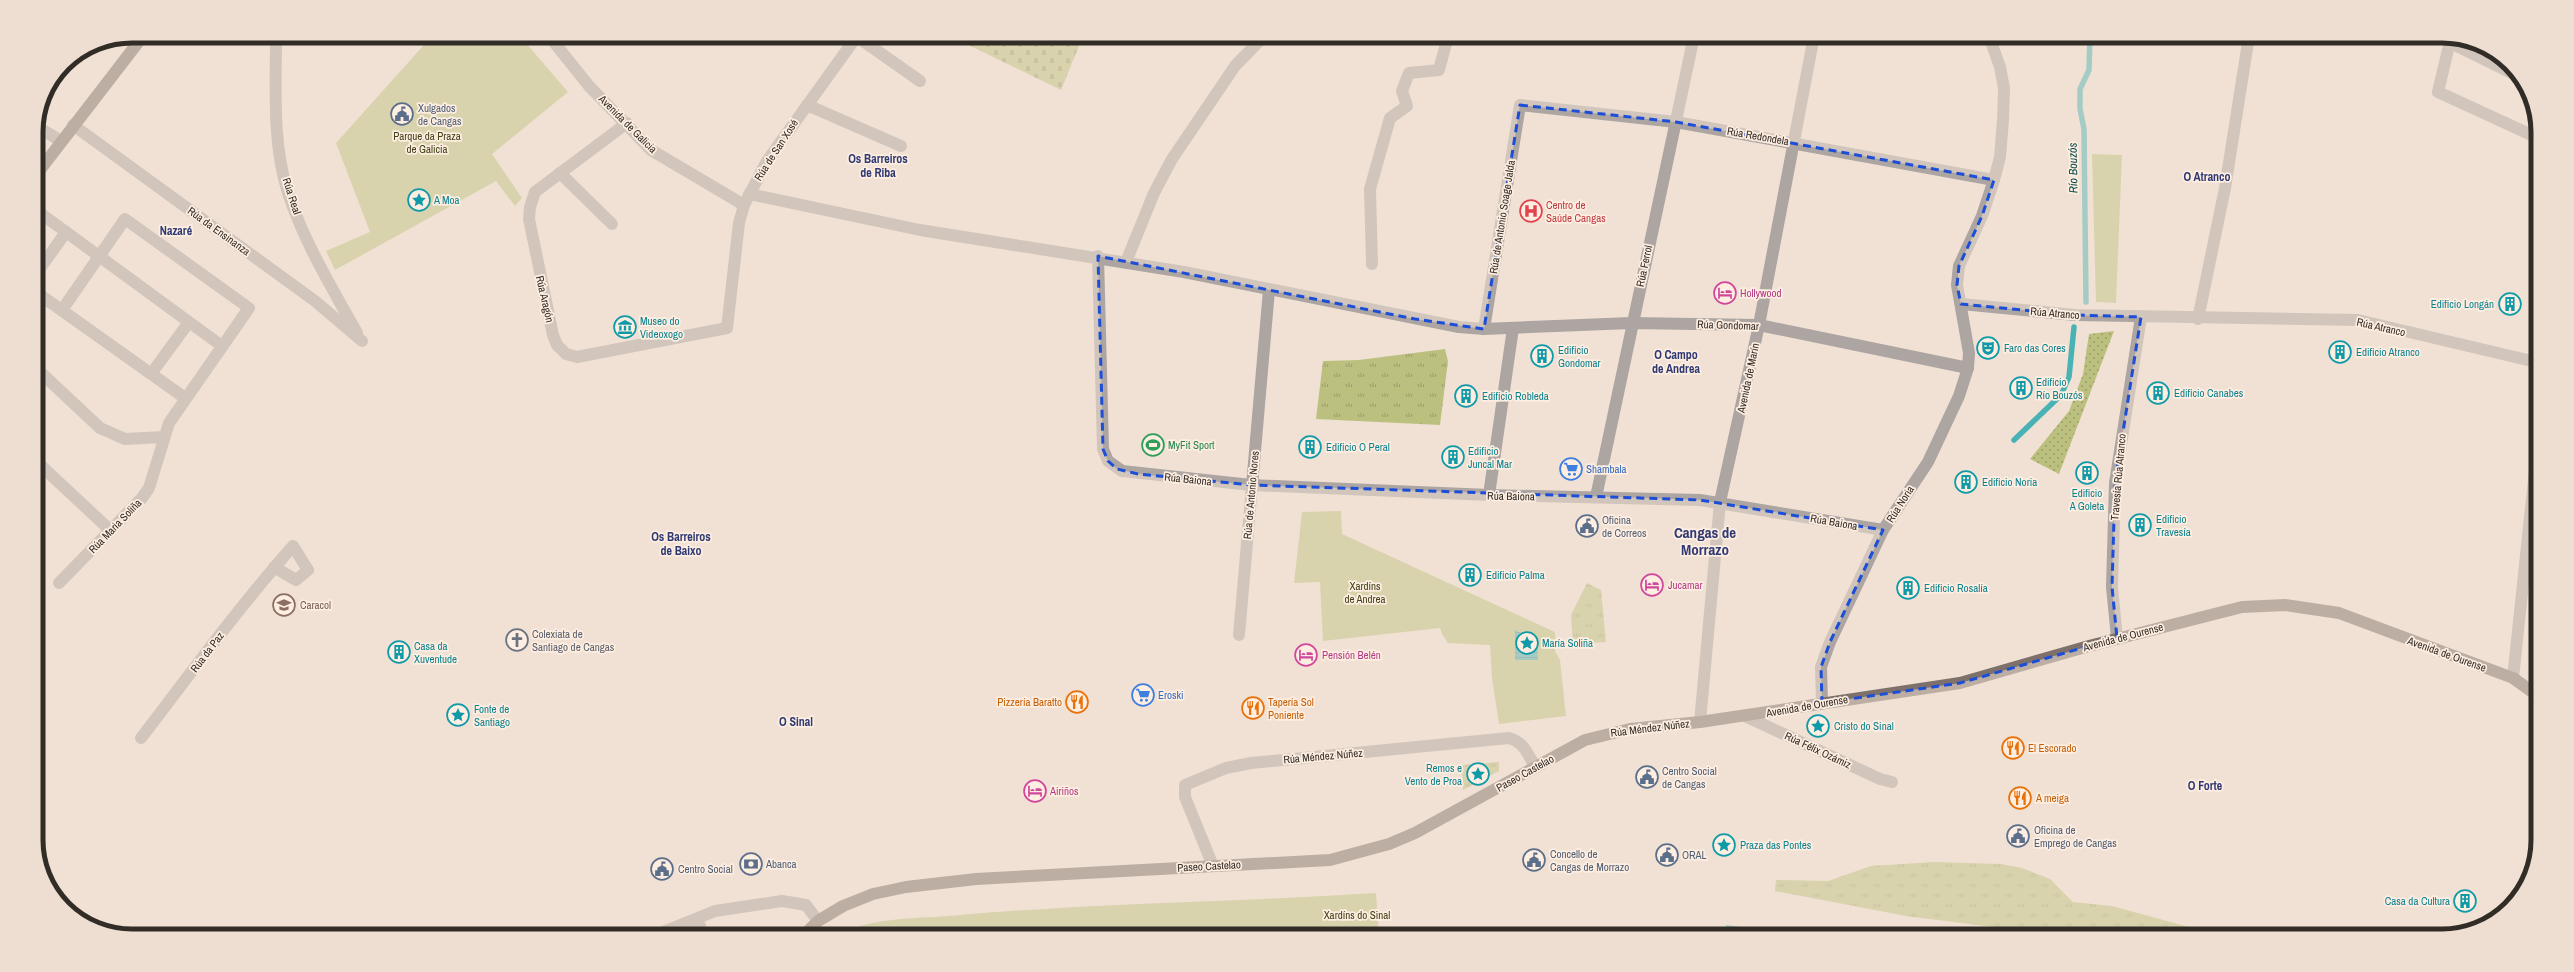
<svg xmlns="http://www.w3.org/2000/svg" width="2574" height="972" font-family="'Archivo Narrow',sans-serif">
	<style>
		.grass { fill: url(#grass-tufts) }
		.cemetery { fill: url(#cemetery-stones) }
		.park { fill: #bcc07f }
		.garden { fill: url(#garden-dots) }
		.water { fill: url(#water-rules) }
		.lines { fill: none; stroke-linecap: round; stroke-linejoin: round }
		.stream { stroke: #48b2b4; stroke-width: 5.5 }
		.minor { stroke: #ada5a1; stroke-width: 12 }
		.primary { stroke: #7e706a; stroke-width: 12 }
		.marked { fill: none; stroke: #1d4ed8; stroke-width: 3; stroke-dasharray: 8 5; stroke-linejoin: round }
		.labels { text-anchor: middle; stroke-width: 3.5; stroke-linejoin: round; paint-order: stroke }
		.service-label { font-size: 11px; fill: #4e5e75; stroke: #feeee1; text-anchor: start }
		.street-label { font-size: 11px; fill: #322c27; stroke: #feeee1 }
		.park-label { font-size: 11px; fill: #404219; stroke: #feeee1 }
		.culture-label { font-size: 11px; fill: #0d838f; stroke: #feeee1; text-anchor: start }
		.health-label { font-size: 11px; fill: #be3a42; stroke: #feeee1; text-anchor: start }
		.hotel-label { font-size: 11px; fill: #b23c85; stroke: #feeee1; text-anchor: start }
		.leisure-label { font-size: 11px; fill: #27864d; stroke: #feeee1; text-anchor: start }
		.shop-label { font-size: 11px; fill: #366cbe; stroke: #feeee1; text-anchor: start }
		.education-label { font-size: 11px; fill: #785e54; stroke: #feeee1; text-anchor: start }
		.worship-label { font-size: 11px; fill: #5b616d; stroke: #feeee1; text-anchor: start }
		.food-label { font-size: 11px; fill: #c56008; stroke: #feeee1; text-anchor: start }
		.neighbourhood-label { font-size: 12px; font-weight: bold; fill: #2f3a74; stroke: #feeee1 }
		.water-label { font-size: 12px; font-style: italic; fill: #094a4c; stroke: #feeee1 }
		.district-label { font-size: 15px; font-weight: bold; fill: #2f3a74; stroke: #feeee1 }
		.rim { fill: none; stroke: #322c27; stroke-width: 5 }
	</style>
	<defs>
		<pattern id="grass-tufts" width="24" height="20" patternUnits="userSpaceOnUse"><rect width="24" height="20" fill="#bcc07f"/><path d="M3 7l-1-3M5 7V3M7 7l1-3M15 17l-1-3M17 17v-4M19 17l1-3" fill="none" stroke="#999c68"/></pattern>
		<pattern id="cemetery-stones" width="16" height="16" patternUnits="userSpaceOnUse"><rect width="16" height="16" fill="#bcc07f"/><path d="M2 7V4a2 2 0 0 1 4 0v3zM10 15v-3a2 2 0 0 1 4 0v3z" fill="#999c68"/></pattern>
		<pattern id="garden-dots" width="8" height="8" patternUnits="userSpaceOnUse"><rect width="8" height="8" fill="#bcc07f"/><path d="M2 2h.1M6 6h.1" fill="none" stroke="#999c68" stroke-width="1.8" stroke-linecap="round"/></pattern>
		<pattern id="water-rules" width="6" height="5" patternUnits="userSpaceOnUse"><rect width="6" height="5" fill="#48b2b4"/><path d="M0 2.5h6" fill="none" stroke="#3d9192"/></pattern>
	</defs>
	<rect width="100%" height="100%" fill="#f0e1d4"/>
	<g class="grass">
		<path d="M1445 349 1448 361 1440 425 1316 419 1323 361 1359 360Z"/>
		<path d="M1587 583 1601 590 1606 642 1573 644 1571 615Z"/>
		<path d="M1499 762V771L1463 790 1462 765Z"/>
		<path d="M1934 862 2001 864 2022 868 2050 879 2073 902 2112 906 2189 927 2272 936H2063L1906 916 1775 891 1776 880 1828 881 1871 866Z"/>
		<path d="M2406 928 2446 935 2402 936Z"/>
	</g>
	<path class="cemetery" d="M950 36H1083L1061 90Z"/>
	<g class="park">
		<path d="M432 36H520L568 92 492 154 522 198 515 206 496 181 335 270 326 251 370 232 336 143Z"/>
		<path d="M2092 154 2122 155 2116 303 2096 302Z"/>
		<path d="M36 236 46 243 36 257Z"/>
		<path d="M1341 511 1342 534 1555 632V651L1560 660 1566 716 1499 724 1492 678 1490 645 1448 643 1442 634 1440 628 1323 641 1320 582 1294 583 1302 512Z"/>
		<path d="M1376 893 1379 936H836C871 916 920 919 960 915 1098 903 1237 902 1376 893Z"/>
	</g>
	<path class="garden" d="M2114 331 2059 474 2030 459 2069 411 2083 374 2089 334Z"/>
	<g class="water">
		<path d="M1515 630 1537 641 1538 660H1515Z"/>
		<path d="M1726 925 1807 936H1726Z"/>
		<path d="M1073 930 1084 936H1062Z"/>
	</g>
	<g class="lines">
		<g class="stream">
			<path d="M2086 302 2084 129 2080 109V89L2089 70 2090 36"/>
			<path d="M2014 440 2061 395 2069 377 2074 327"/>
		</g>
		<g class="minor">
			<path d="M276 36C276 88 272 143 288 193 304 242 332 288 357 333"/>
			<path d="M549 36 589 86 651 150 744 205"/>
			<path d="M856 36 920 81"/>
			<path d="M2451 37 2438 92 2538 138"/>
			<path d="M2451 43 2520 77"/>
			<path d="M807 105 901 146"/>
			<path d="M627 123 535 192 530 207 529 219 553 335 557 345 566 354 577 357 727 328 739 223 744 205 767 161 857 36"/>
			<path d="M73 125 315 301 362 341"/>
			<path d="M36 126 61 141"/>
			<path d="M560 173 612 224"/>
			<path d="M749 194 920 230 1184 272 1459 327 1484 329 1631 323 1759 325 1968 368"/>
			<path d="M36 210 189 322 151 374"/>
			<path d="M1098 256 1103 449 1108 461 1122 471 1251 485 1489 495 1700 500 1883 530"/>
			<path d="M1126 262 1154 193 1172 159 1235 66 1264 36"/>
			<path d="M1372 264 1370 189 1390 118 1407 106 1402 91 1409 73 1439 70 1448 36"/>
			<path d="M36 274 66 232"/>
			<path d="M36 292 185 398"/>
			<path d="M1961 304 2075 315 2358 320 2536 362"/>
			<path d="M2198 319 2225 188 2249 36"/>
			<path d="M189 322 222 346"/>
			<path d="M1484 329 1520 105 1676 122 1994 180"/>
			<path d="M36 368 100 428 125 439 163 437"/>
			<path d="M36 461 110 530"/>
			<path d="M1489 495 1513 328"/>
			<path d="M1596 497 1694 36"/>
			<path d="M59 583 142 498 149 488 169 423 249 308 125 219 62 310"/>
			<path d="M1239 635 1269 290"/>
			<path d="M2117 638 2112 587 2115 483 2141 317"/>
			<path d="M2513 678 2535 470"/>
			<path d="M1822 703 1821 667 1830 642 1883 530 1928 462 1959 396 1968 368 1969 353 1957 285 1959 266 1982 216 1994 180 2000 157 2003 120 2004 88 2000 67 1989 36"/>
			<path d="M1745 716 1880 779 1892 782"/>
			<path d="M1700 722 1720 502 1759 325 1814 36"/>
			<path d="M141 738C191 673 239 607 293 546L308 570 296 580 274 567"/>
			<path d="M1213 866 1185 797V785L1226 768 1251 763 1509 738C1524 742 1528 754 1535 767"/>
			<path d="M697 919 704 936"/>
			<path d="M653 936 715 911 782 901 806 905 818 921"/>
		</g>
		<g class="primary">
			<path d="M36 175 143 36"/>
			<path d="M803 936 818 921 843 906 873 894 906 887 976 879 1330 860 1389 844 1415 833 1585 740 1630 729 1700 722 1960 683 2089 646 2242 607 2285 605 2339 613 2513 678 2534 693"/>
		</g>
	</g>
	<path d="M0 0H2574V972H0ZM1520 105 1676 122 1994 180 1982 216 1959 266 1957 285 1961 304 2075 315 2141 317 2115 483 2112 587 2117 638 1960 683 1822 703 1821 667 1830 642 1883 530 1700 500 1251 485 1138 474 1117 469 1108 461 1103 449 1098 256 1415 319 1484 329Z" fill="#f0e1d4" fill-opacity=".55" fill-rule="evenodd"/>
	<path class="marked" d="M1520 105 1676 122 1994 180 1982 216 1959 266 1957 285 1961 304 2075 315 2141 317 2115 483 2112 587 2117 638 1960 683 1822 703 1821 667 1830 642 1883 530 1700 500 1251 485 1138 474 1117 469 1108 461 1103 449 1098 256 1415 319 1484 329Z"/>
	<defs>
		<g id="civic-ring" transform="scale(1.15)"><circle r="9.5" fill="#feeee1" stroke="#5c6f8a" stroke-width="1.5"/><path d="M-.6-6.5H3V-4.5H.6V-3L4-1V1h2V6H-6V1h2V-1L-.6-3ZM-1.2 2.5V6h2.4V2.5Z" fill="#5c6f8a"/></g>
		<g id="sight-ring" transform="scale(1.15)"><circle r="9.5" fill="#feeee1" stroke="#0f9aa8" stroke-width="1.5"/><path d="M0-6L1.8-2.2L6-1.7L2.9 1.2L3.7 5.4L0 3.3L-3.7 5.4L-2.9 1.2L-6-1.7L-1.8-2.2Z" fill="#0f9aa8"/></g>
		<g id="hospital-ring" transform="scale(1.15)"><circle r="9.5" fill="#feeee1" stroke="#e0444e" stroke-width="1.5"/><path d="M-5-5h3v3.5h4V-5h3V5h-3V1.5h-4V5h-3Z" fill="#e0444e"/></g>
		<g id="hotel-ring" transform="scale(1.15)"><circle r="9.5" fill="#feeee1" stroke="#d1479c" stroke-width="1.5"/><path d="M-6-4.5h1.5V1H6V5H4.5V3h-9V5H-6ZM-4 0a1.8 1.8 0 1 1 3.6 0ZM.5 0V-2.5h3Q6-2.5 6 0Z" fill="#d1479c"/></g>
		<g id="building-ring" transform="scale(1.15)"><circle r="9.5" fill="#feeee1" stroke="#0f9aa8" stroke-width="1.5"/><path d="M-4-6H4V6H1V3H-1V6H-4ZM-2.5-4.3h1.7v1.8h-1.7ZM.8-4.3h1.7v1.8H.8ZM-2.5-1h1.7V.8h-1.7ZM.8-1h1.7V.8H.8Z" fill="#0f9aa8"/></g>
		<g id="museum-ring" transform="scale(1.15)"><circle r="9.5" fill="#feeee1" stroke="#0f9aa8" stroke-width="1.5"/><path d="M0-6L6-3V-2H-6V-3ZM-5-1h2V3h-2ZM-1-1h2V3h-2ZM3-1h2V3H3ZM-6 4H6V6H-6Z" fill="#0f9aa8"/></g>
		<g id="theatre-ring" transform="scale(1.15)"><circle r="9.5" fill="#feeee1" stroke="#0f9aa8" stroke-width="1.5"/><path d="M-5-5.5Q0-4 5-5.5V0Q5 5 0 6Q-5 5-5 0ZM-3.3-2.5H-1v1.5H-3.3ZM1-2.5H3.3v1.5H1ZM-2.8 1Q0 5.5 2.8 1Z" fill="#0f9aa8"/></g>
		<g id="stadium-ring" transform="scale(1.15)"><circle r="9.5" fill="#feeee1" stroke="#2e9e5b" stroke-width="1.5"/><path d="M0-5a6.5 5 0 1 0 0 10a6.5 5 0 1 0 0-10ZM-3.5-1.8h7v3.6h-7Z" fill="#2e9e5b"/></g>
		<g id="supermarket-ring" transform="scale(1.15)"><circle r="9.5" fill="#feeee1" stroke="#3f7fe0" stroke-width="1.5"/><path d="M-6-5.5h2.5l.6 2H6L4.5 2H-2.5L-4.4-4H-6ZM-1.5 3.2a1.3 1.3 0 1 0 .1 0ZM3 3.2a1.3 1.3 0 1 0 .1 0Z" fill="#3f7fe0"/></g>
		<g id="school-ring" transform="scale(1.15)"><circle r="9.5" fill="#feeee1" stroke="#8d6e63" stroke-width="1.5"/><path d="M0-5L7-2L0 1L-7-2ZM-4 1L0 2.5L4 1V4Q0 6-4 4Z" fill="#8d6e63"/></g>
		<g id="church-ring" transform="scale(1.15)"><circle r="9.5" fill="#feeee1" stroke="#6b7280" stroke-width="1.5"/><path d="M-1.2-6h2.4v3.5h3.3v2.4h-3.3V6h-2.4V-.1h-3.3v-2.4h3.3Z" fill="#6b7280"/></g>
		<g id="restaurant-ring" transform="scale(1.15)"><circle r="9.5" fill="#feeee1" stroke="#e8710a" stroke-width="1.5"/><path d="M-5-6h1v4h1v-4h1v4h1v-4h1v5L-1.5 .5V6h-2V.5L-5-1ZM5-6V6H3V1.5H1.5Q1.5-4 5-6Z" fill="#e8710a"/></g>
		<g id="bank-ring" transform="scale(1.15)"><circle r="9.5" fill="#feeee1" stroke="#5c6f8a" stroke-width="1.5"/><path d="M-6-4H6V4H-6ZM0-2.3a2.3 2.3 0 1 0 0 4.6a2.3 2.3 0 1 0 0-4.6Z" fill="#5c6f8a"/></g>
	</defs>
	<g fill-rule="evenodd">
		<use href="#civic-ring" x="402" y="114"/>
		<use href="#sight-ring" x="419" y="200"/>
		<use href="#hospital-ring" x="1531" y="211"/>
		<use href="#hotel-ring" x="1725" y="293"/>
		<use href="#building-ring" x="2510" y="304"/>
		<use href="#museum-ring" x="625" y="327"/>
		<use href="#theatre-ring" x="1988" y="348"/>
		<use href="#building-ring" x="2340" y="352"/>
		<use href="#building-ring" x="1542" y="356"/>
		<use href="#building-ring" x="2021" y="388"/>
		<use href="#building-ring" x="2158" y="393"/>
		<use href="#building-ring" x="1466" y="396"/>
		<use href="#stadium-ring" x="1153" y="445"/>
		<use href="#building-ring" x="1310" y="447"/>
		<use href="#building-ring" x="1453" y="457"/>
		<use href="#supermarket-ring" x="1571" y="469"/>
		<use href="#building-ring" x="2087" y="473"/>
		<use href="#building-ring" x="1966" y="482"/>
		<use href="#building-ring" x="2140" y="525"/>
		<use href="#civic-ring" x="1587" y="526"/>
		<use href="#building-ring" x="1470" y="575"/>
		<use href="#hotel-ring" x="1652" y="585"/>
		<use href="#building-ring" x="1908" y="588"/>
		<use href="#school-ring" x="284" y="605"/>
		<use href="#church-ring" x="517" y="640"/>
		<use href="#sight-ring" x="1527" y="643"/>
		<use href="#building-ring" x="399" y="652"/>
		<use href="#hotel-ring" x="1306" y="655"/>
		<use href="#supermarket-ring" x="1143" y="695"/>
		<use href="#restaurant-ring" x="1077" y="702"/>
		<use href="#restaurant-ring" x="1253" y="708"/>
		<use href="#sight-ring" x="458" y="715"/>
		<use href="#sight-ring" x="1818" y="726"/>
		<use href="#restaurant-ring" x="2013" y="748"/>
		<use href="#sight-ring" x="1478" y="774"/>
		<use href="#civic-ring" x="1647" y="777"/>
		<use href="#hotel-ring" x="1035" y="791"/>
		<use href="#restaurant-ring" x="2020" y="798"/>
		<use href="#civic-ring" x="2018" y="836"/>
		<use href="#sight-ring" x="1724" y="845"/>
		<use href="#civic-ring" x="1667" y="855"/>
		<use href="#civic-ring" x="1534" y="860"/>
		<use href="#bank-ring" x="751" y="864"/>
		<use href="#civic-ring" x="662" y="869"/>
		<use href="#building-ring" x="2465" y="901"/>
	</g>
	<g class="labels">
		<g class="service-label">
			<text x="418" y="112">Xulgados<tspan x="418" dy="13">de Cangas</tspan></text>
			<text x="1602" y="524">Oficina<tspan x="1602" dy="13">de Correos</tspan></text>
			<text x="1662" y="775">Centro Social<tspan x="1662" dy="13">de Cangas</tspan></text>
			<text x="2034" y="834">Oficina de<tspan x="2034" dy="13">Emprego de Cangas</tspan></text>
			<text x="1550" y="858">Concello de<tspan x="1550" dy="13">Cangas de Morrazo</tspan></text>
			<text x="1682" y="859">ORAL</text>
			<text x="766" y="868">Abanca</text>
			<text x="678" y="873">Centro Social</text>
		</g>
		<g class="street-label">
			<text transform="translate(628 124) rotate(45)" y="4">Avenida de Galicia</text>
			<text transform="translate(1758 136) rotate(10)" y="4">Rúa Redondela</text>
			<text transform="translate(776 150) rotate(-57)" y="4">Rúa de San Xosé</text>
			<text transform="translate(292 196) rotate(72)" y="4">Rúa Real</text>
			<text transform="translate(1502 217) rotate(-81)" y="4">Rúa de Antonio Soage Jalda</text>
			<text transform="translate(219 231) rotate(36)" y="4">Rúa da Ensinanza</text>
			<text transform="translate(1644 266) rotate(-78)" y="4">Rúa Ferrol</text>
			<text transform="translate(545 299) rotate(77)" y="4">Rúa Aragón</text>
			<text transform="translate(2055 313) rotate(5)" y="4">Rúa Atranco</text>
			<text transform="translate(1728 325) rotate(2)" y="4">Rúa Gondomar</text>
			<text transform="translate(2381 327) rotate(13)" y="4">Rúa Atranco</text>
			<text transform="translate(1748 378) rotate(-78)" y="4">Avenida de Marín</text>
			<text transform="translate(2118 477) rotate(-85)" y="4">Travesía Rúa Atranco</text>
			<text transform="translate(1188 479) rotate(6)" y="4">Rúa Baiona</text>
			<text transform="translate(1251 495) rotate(-85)" y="4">Rúa de Antonio Nores</text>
			<text transform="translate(1511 496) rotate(1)" y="4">Rúa Baiona</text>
			<text transform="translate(1900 504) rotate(-57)" y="4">Rúa Noria</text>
			<text transform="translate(1834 522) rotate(10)" y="4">Rúa Baiona</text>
			<text transform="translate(115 526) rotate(-46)" y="4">Rúa Maria Soliña</text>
			<text transform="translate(2123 637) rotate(-15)" y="4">Avenida de Ourense</text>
			<text transform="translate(207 652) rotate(-53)" y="4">Rúa da Paz</text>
			<text transform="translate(2447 654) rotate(20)" y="4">Avenida de Ourense</text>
			<text transform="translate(1807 706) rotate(-10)" y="4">Avenida de Ourense</text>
			<text transform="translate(1650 728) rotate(-7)" y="4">Rúa Méndez Núñez</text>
			<text transform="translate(1818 750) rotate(25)" y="4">Rúa Félix Ozámiz</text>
			<text transform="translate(1323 756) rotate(-5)" y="4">Rúa Méndez Núñez</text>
			<text transform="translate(1525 773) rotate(-29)" y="4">Paseo Castelao</text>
			<text transform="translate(1209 866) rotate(-3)" y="4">Paseo Castelao</text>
		</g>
		<g class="park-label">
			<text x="427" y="140">Parque da Praza<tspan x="427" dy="13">de Galicia</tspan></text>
			<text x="1365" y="590">Xardíns<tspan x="1365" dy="13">de Andrea</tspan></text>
			<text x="1357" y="919">Xardíns do Sinal</text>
		</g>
		<g class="culture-label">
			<text x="434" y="204">A Moa</text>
			<text x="2494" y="308" text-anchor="end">Edificio Longán</text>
			<text x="640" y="325">Museo do<tspan x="640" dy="13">Videoxogo</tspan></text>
			<text x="2004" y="352">Faro das Cores</text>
			<text x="1558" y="354">Edificio<tspan x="1558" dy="13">Gondomar</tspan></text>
			<text x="2356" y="356">Edificio Atranco</text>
			<text x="2036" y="386">Edificio<tspan x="2036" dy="13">Río Bouzós</tspan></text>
			<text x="2174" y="397">Edificio Canabes</text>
			<text x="1482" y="400">Edificio Robleda</text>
			<text x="1326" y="451">Edificio O Peral</text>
			<text x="1468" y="455">Edificio<tspan x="1468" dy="13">Juncal Mar</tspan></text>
			<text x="1982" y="486">Edificio Noria</text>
			<text x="2087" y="497" text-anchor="middle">Edificio<tspan x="2087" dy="13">A Goleta</tspan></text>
			<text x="2156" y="523">Edificio<tspan x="2156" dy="13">Travesía</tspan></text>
			<text x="1486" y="579">Edificio Palma</text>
			<text x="1924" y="592">Edificio Rosalía</text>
			<text x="1542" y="647">María Soliña</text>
			<text x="414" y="650">Casa da<tspan x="414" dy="13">Xuventude</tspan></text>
			<text x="474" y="713">Fonte de<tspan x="474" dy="13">Santiago</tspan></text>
			<text x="1834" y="730">Cristo do Sinal</text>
			<text x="1462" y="772" text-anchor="end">Remos e<tspan x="1462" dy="13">Vento de Proa</tspan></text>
			<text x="1740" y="849">Praza das Pontes</text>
			<text x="2450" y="905" text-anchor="end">Casa da Cultura</text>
		</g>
		<g class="health-label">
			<text x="1546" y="209">Centro de<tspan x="1546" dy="13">Saúde Cangas</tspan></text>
		</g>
		<g class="hotel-label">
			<text x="1740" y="297">Hollywood</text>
			<text x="1668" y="589">Jucamar</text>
			<text x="1322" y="659">Pensión Belén</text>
			<text x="1050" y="795">Airiños</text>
		</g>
		<g class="leisure-label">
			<text x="1168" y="449">MyFit Sport</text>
		</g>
		<g class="shop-label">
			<text x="1586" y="473">Shambala</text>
			<text x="1158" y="699">Eroski</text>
		</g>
		<g class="education-label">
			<text x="300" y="609">Caracol</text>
		</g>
		<g class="worship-label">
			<text x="532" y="638">Colexiata de<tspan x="532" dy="13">Santiago de Cangas</tspan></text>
		</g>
		<g class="food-label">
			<text x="1062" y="706" text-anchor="end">Pizzería Baratto</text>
			<text x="1268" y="706">Tapería Sol<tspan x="1268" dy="13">Poniente</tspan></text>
			<text x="2028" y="752">El Escorado</text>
			<text x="2036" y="802">A meiga</text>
		</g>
		<g class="neighbourhood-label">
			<text x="878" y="163">Os Barreiros<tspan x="878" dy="14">de Riba</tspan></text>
			<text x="2207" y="181">O Atranco</text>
			<text x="176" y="235">Nazaré</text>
			<text x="1676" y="359">O Campo<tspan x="1676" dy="14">de Andrea</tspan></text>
			<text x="681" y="541">Os Barreiros<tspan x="681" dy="14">de Baixo</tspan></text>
			<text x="796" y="726">O Sinal</text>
			<text x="2205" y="790">O Forte</text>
		</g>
		<g class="water-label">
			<text transform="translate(2073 168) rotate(-91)" y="4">Río Bouzós</text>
		</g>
		<g class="district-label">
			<text x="1705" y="538">Cangas de<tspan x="1705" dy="17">Morrazo</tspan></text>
		</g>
	</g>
	<path d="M0 0H2574V972H0ZM132 43H2442A89 89 0 0 1 2531 132V840A89 89 0 0 1 2442 929H132A89 89 0 0 1 43 840V132A89 89 0 0 1 132 43Z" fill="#eeded2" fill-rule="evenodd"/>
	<path class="rim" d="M132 43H2442A89 89 0 0 1 2531 132V840A89 89 0 0 1 2442 929H132A89 89 0 0 1 43 840V132A89 89 0 0 1 132 43Z"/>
</svg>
